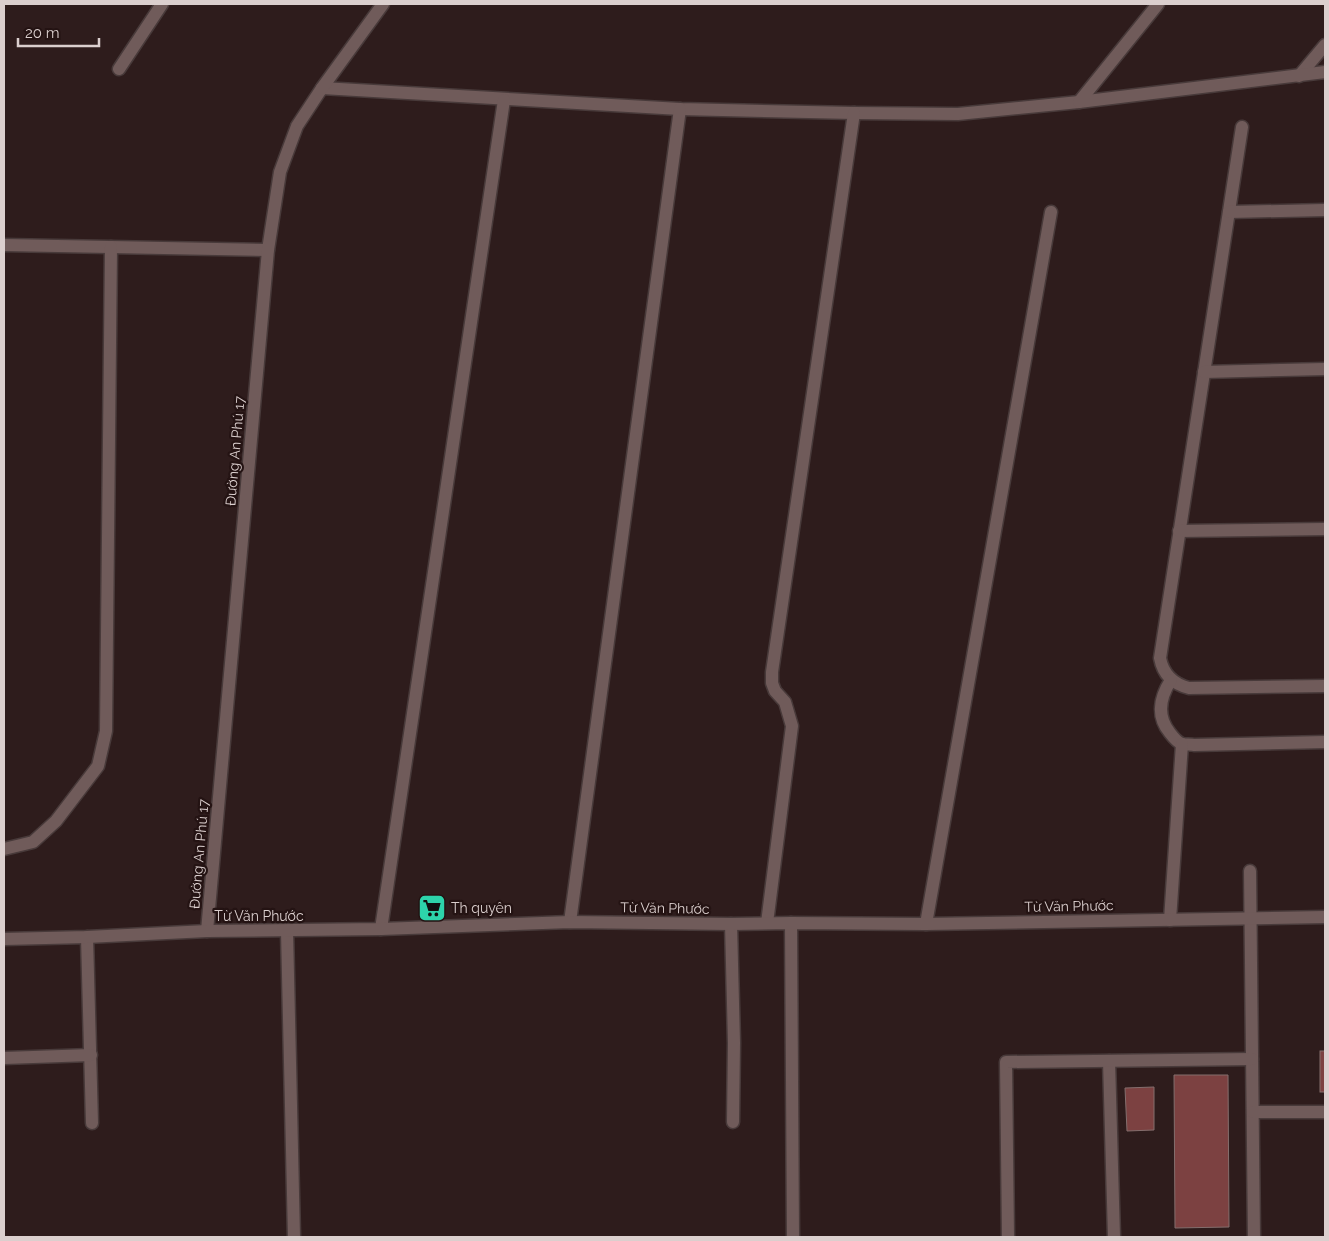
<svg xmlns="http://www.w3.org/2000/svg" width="1329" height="1241" font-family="Raleway,sans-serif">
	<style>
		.building { fill: #7c4141; stroke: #846e6d }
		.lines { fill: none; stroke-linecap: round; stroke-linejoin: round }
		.minor-casing { stroke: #483a3a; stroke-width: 15 }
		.minor { stroke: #705b5a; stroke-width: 12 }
		.labels { text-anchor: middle; stroke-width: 4.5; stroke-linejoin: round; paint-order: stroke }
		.street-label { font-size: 14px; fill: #dbcfce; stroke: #241313 }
		.poi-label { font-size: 14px; fill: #dbcfce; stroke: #241313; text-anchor: start }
	</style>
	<rect width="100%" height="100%" fill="#2e1c1c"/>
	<g class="building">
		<rect x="1320" y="1051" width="5" height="41"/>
		<path d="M1174 1075H1228L1229 1227 1175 1228Z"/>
		<path d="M1154 1087V1130L1127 1131 1125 1088Z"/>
	</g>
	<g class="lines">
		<g class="minor-casing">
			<g id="minor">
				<path d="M119 69 162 4"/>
				<path d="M1299 76 1325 45"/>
				<path d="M322 88 680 109 854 113 958 114 1079 102 1325 72"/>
				<path d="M1079 102 1158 4"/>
				<path d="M1242 127 1160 658C1163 674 1173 684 1189 688L1325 686"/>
				<path d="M1229 212 1325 210"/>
				<path d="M4 245 268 250"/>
				<path d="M1204 372 1325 369"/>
				<path d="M1179 531 1325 529"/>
				<path d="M1171 680C1160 697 1156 716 1170 733 1173 737 1177 742 1182 744 1185 745 1191 744 1194 745L1325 742"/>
				<path d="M4 849 33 842 56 821 98 766 106 731 111 247"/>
				<path d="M1250 871 1254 1237"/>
				<path d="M1170 920 1182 744"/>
				<path d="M570 922 680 109"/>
				<path d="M767 923 792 726 785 702 775 691 772 683V672L854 113"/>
				<path d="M791 923 793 1237"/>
				<path d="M731 924 734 1043 733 1122"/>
				<path d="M926 924 1051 212"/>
				<path d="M381 929 504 100"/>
				<path d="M207 931 268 250 280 172 297 126 322 88 383 4"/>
				<path d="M287 931 294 1237"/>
				<path d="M87 937 92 1123"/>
				<path d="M4 939 87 937 207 931 381 929 570 922 731 924 791 923 926 924 1325 917"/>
				<path d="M4 1058 91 1055"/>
				<path d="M1109 1061 1114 1237"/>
				<path d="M1253 1112H1325"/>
				<path d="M1008 1237 1006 1062 1252 1059"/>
			</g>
		</g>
		<use href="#minor" class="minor"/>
	</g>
	<defs>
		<g id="supermarket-square" transform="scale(1.4375)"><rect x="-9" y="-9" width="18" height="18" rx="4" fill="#2dd4ab" stroke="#241313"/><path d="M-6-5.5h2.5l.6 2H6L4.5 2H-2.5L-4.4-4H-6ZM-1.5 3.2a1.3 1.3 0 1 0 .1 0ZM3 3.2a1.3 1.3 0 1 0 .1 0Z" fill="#111"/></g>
	</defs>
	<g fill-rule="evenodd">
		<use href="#supermarket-square" x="432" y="908"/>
	</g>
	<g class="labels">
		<g class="street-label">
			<text transform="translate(235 451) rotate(-85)" y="5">Đường An Phú 17</text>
			<text transform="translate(199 854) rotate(-85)" y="5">Đường An Phú 17</text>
			<text transform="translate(1069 906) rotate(-1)" y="5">Từ Văn Phước</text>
			<text transform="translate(665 908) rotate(1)" y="5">Từ Văn Phước</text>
			<text x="259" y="921">Từ Văn Phước</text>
		</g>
		<g class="poi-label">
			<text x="451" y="913">Th quyên</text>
		</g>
	</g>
	<rect width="1329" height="1241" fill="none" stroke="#dbcfce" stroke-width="10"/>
	<path d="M18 38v8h81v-8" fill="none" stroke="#dbcfce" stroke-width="2.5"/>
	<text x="25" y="38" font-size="15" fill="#dbcfce" stroke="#241313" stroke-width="4" paint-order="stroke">20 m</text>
</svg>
